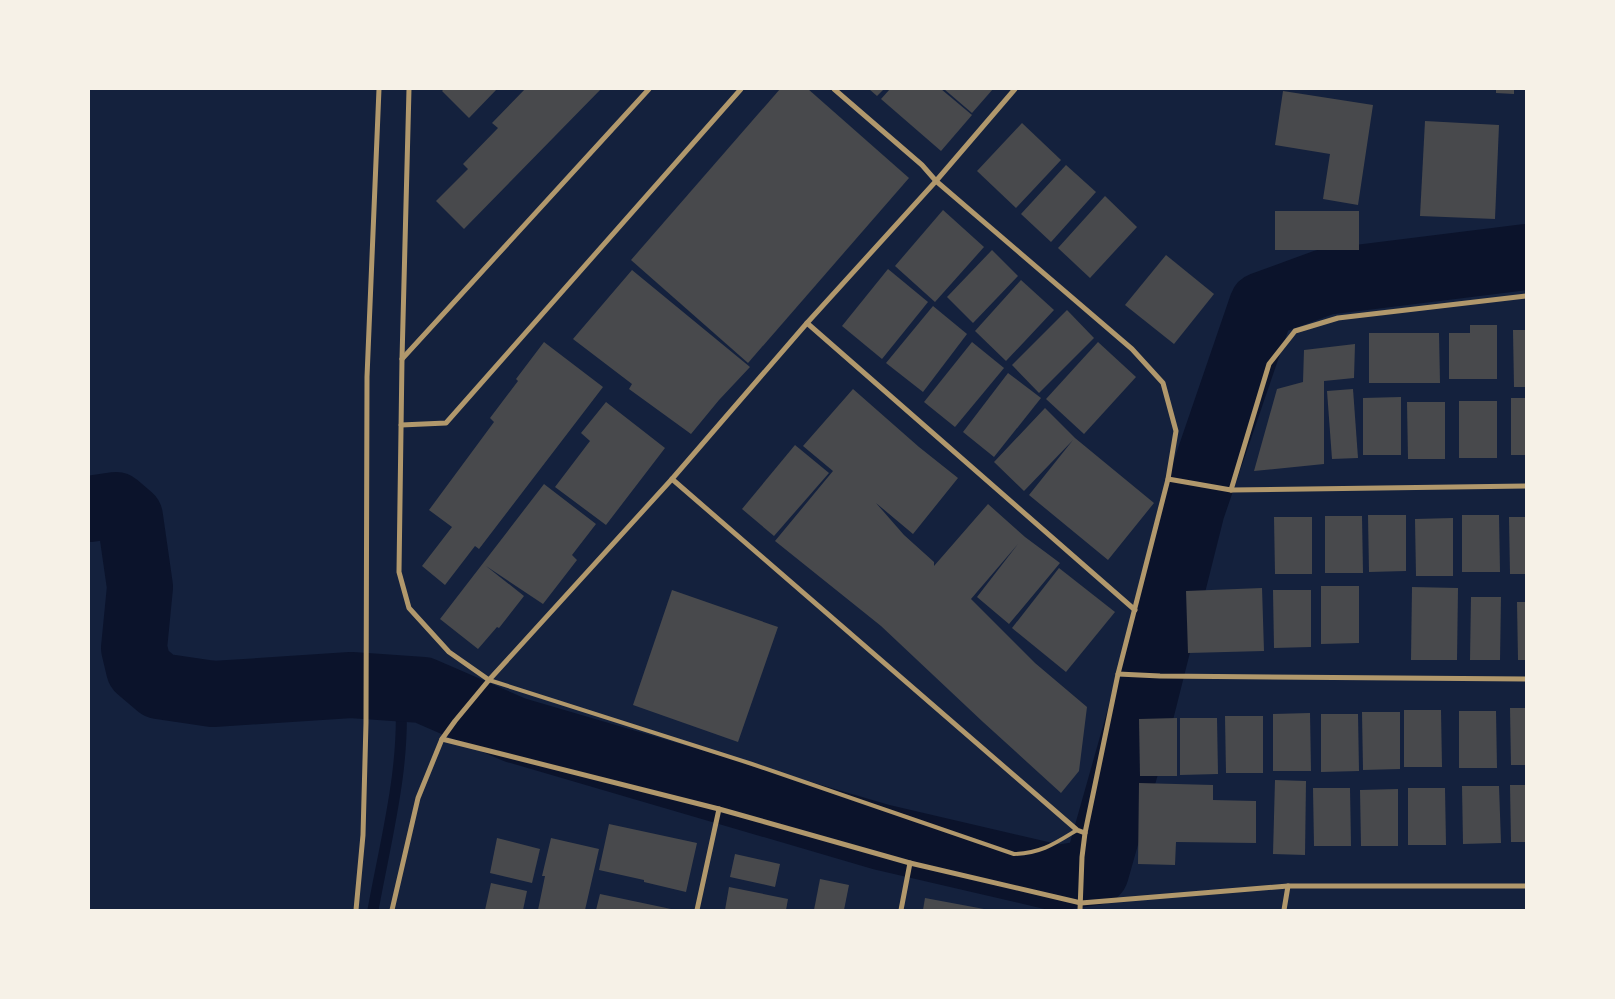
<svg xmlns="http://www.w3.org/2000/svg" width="1615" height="999" font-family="'PT Sans',sans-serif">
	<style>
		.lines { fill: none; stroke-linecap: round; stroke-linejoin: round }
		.stream { stroke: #0b132b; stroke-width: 11 }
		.river { stroke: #0b132b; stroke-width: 66 }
		.building { fill: #48494c }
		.service { stroke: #b1986c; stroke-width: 4 }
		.minor { stroke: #b1986c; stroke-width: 5 }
	</style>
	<rect width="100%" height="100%" fill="#14213d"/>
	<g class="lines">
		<path class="stream" d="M373 910C386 838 407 762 400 688"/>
		<path class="river" d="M89 509 116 505 130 517 140 587 134 648 139 669 159 686 213 694 351 685 423 690 515 730 881 837 1057 878 1096 872 1139 720 1192 509 1262 305 1325 282 1526 257"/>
	</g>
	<g class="building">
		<path d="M444 89H497L469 118 442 91Z"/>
		<path d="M525 89H601L464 229 436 201 468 169 463 164 498 128 492 123Z"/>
		<path d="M780 89H808L909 178 748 363 631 260Z"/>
		<path d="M869 89H884L877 96Z"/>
		<path d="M890 89H941L972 115 941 151 881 99Z"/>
		<path d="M944 89H993L972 113Z"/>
		<path d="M1496 89H1514V94L1496 93Z"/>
		<path d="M1283 91 1373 105 1358 205 1323 199 1330 154 1275 145Z"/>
		<path d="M1425 121 1499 125 1495 219 1420 216Z"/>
		<path d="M1022 123 1061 160 1016 208 977 171Z"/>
		<path d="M1066 165 1096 192 1051 242 1021 214Z"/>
		<path d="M1105 196 1137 227 1090 278 1058 248Z"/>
		<path d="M943 210 984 247 935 302 895 266Z"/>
		<rect x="1275" y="211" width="84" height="39"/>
		<path d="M992 250 1018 276 973 323 947 297Z"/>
		<path d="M1166 255 1214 294 1174 344 1125 305Z"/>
		<path d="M888 269 928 302 882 359 842 326Z"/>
		<path d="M632 270 750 367 719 400 691 434 629 389 632 384 573 339Z"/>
		<path d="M1021 280 1054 310 1006 361 975 331Z"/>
		<path d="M933 306 967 334 923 392 886 363Z"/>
		<path d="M1067 310 1094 338 1039 393 1012 365Z"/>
		<path d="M1470 325H1497V379H1449V333H1470Z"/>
		<path d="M1513 330H1526V387H1514Z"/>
		<path d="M1369 333H1439L1440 383H1369Z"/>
		<path d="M544 342 603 387 479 549 475 546 445 585 422 566 452 527 429 510 494 422 490 418 518 381 516 379Z"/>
		<path d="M972 342 1004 368 955 427 924 402Z"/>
		<path d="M1098 342 1136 377 1084 434 1046 399Z"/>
		<path d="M1355 344 1354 378 1324 381V464L1254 471 1277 389 1303 382 1304 350Z"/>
		<path d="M1008 373 1041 398 994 457 963 432Z"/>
		<path d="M853 389 919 447 958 478 913 534 876 503 904 535 934 562V566L988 504 1025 537 1060 563 1009 624 977 597 1018 544 971 599 1035 663 1087 707 1079 771 1061 793 983 722 881 626 775 541 833 471 803 446Z"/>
		<path d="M1353 389 1358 458 1332 459 1327 391Z"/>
		<path d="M1401 397V455H1363V398Z"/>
		<rect x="1511" y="398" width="15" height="57"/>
		<rect x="1459" y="401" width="38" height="57"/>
		<path d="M606 402 665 448 606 525 555 487 590 441 581 433Z"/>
		<path d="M1407 402H1445V459H1408Z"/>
		<path d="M1045 408 1075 438 1154 503 1108 560 1029 495 1073 440 1024 491 994 462Z"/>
		<path d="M795 445 829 473 774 536 742 509Z"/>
		<path d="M544 484 596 524 572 555 577 560 543 604 486 566 524 596 499 628 497 627 478 649 440 619Z"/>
		<path d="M1368 515H1406V571L1369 572Z"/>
		<path d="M1462 515H1499L1500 572H1462Z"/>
		<path d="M1325 516H1362L1363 573H1325Z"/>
		<path d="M1274 517H1312V574H1275Z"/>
		<path d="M1509 517H1526V574H1510Z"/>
		<path d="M1453 518V576H1416L1415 519Z"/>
		<path d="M1059 568 1115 612 1066 672 1012 628Z"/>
		<path d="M1321 586H1359V643L1321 644Z"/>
		<path d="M1412 587 1458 588 1457 660H1411Z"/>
		<path d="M1262 588 1264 651 1188 653 1186 591Z"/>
		<path d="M672 590 778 627 738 742 633 705Z"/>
		<path d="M1273 590H1311V647L1274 648Z"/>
		<path d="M1471 597H1501L1500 660H1470Z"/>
		<path d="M1517 602H1526V660H1518Z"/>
		<path d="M1510 708H1526V765H1511Z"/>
		<path d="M1404 710H1441L1442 767H1404Z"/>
		<path d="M1459 711H1496L1497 768H1459Z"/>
		<path d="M1362 712H1400V769L1363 770Z"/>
		<path d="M1310 713 1311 771H1273V714Z"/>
		<path d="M1321 714H1358L1359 771 1321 772Z"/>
		<path d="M1225 716H1263V773H1226Z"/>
		<path d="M1177 718V776H1140L1139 719Z"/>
		<path d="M1180 718H1217L1218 774 1180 775Z"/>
		<path d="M1275 780 1306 781 1305 855 1273 854Z"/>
		<path d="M1139 783 1213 785V800L1256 801V843L1176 842 1175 865 1138 864Z"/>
		<path d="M1510 785H1526V842H1511Z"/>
		<path d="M1462 786H1499L1501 843 1463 844Z"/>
		<path d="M1313 788H1350L1351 846H1314Z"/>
		<path d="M1408 788H1445L1446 845H1408Z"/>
		<path d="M1398 789V846H1361L1360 790Z"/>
		<path d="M609 824 697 843 686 892 644 882V880L599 870Z"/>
		<path d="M497 838 540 849 532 883 490 873Z"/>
		<path d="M551 838 599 849 585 910H538L545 876H542Z"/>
		<path d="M735 854 780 864 775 887 730 877Z"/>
		<path d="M820 879 849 885 844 910H814Z"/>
		<path d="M491 883 527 891 523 910H485Z"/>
		<path d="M729 887 788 899 786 910H725Z"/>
		<path d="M600 894 671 909 670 910H596Z"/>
		<path d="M925 898 984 909V910H923Z"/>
	</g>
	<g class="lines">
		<path class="service" d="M489 680 752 764 1014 854C1042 853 1054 844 1077 830"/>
		<g class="minor">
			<path d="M409 89 402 359 399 572 409 608 449 652 489 680"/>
			<path d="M834 89 922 165 936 181 1132 349 1163 383 1176 431 1168 479 1118 674 1085 833 1082 857 1080 910"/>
			<path d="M807 323 1135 610"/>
			<path d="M402 359 649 89"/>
			<path d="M401 425 446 423 741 89"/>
			<path d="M672 479 1077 830 1085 833"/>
			<path d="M1168 479 1231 490 1526 486"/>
			<path d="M1231 490 1269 364 1295 331 1338 318 1526 296"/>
			<path d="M1118 674 1160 676 1526 679"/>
			<path d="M442 739 719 809 910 863 1081 903 1288 886H1526"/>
			<path d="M356 910 363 835 366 723 367 377 379 89"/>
			<path d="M392 910 418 798 442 739 455 721 489 680 672 479 807 323 936 181 1015 89"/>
			<path d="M697 910 719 809"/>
			<path d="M901 910 910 863"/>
			<path d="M1284 910 1288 886"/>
		</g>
	</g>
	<rect width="1615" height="999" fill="none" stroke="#f6f1e7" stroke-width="180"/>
</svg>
